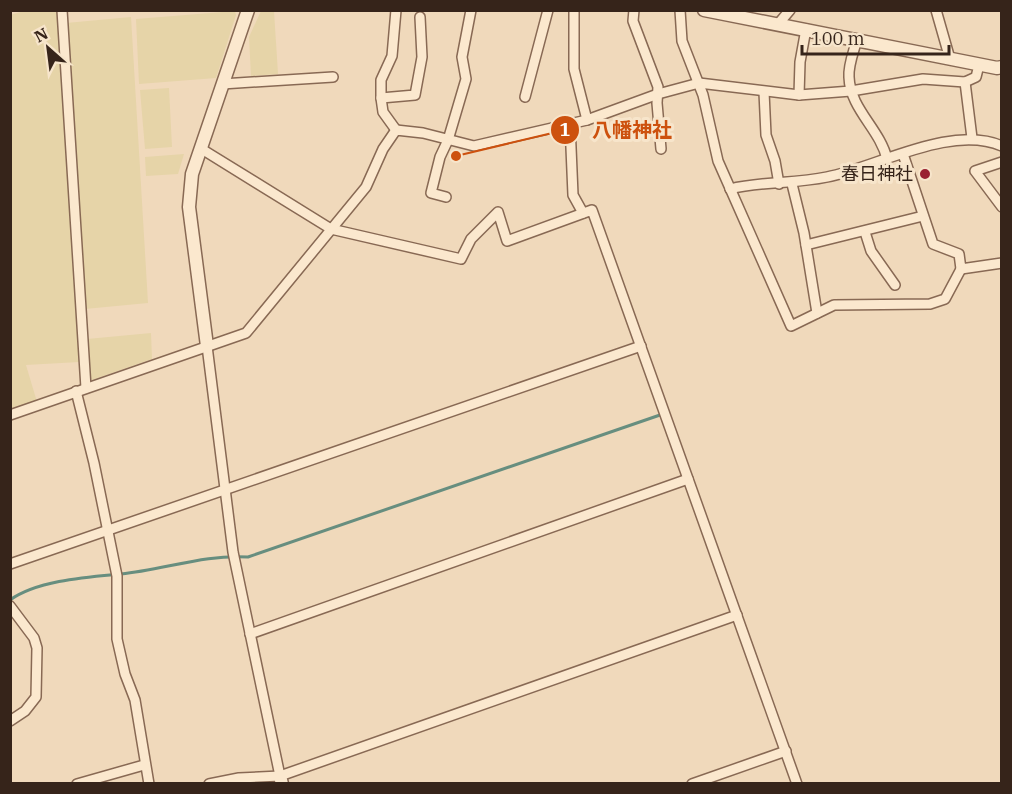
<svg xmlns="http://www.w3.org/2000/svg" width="1012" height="794" font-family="'IBM Plex Serif','Noto Sans JP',serif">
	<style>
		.farmland { fill: #e6d4a8 }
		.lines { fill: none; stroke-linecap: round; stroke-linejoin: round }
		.stream { stroke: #678e7f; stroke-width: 3 }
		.minor-casing { stroke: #886954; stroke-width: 12 }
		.tertiary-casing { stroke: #886954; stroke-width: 15 }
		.minor { stroke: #fbe8ce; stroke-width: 9 }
		.tertiary { stroke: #fbe8ce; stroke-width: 12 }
		.poi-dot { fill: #9a2131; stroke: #f7e5cb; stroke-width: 2 }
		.labels { text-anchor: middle; stroke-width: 6; stroke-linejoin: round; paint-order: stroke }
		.poi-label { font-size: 18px; fill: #36241a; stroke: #f7e5cb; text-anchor: end }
		.leader { fill: none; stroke: #cd510e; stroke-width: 2 }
		.callout-dot { fill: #cd510e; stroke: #f7e5cb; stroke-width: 2 }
		.mark-label { font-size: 18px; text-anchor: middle; font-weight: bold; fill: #fff }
		.callout-label { font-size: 20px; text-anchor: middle; font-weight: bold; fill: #cd510e; stroke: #f7e5cb; stroke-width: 6; stroke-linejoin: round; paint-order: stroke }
	</style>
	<rect width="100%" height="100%" fill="#f0d9bb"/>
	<g class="farmland">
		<path d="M24 11H57L79 362 26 365 37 402 10 411V15Z"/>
		<path d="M235 11 236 15 216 78 139 84 136 19Z"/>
		<path d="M261 11H274L278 74 251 76 249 37Z"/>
		<path d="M131 17 148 303 85 309 66 23Z"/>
		<path d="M169 88 172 147 145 149 140 90Z"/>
		<path d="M184 154 178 174 146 176 145 157Z"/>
		<path d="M151 333 152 359 92 380 89 377 87 339Z"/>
	</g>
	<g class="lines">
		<path class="stream" d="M10 600C38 580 89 577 121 574 163 570 205 554 248 557L660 415"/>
		<g class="minor-casing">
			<g id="minor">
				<path d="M62 10 86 388"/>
				<path d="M574 10V69L587 120"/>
				<path d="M634 10 633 21 658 87 657 103 661 149"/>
				<path d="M680 10 682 41 703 95 718 161 791 326 834 305 930 304 945 299 961 269"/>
				<path d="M936 10 950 59"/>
				<path d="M779 23 790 10"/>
				<path d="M857 39C854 51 848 65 849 77 850 109 880 129 887 159"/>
				<path d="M965 82 972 138"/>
				<path d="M222 84 333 77"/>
				<path d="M764 92 766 135 775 161 779 184"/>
				<path d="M799 95 800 62 806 29"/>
				<path d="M525 97 548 10"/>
				<path d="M381 98 415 95 422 57 420 17"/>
				<path d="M570 124 573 195 583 213"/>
				<path d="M396 130 383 112 381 98V80L392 56 396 10"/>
				<path d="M200 148 331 229 461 259 471 239 498 212 507 241 592 210 797 784"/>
				<path d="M903 154 933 244 959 254 961 269 1002 263"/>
				<path d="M1002 162 975 171 1002 207"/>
				<path d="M792 184 804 233 817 313"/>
				<path d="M730 189C762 181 794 184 827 177 878 167 950 124 1002 146"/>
				<path d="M446 197 431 193 440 157 448 140 466 79 462 57 471 10"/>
				<path d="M865 232 871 251 895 285"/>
				<path d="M806 245 923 216"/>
				<path d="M207 346 233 552 280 776"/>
				<path d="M76 391 94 463 117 576V639L125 674 135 700 149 784"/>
				<path d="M10 415 246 333 366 187 383 149 396 130 423 133 474 146 587 120 658 94 699 83 799 95 851 91 923 79 965 82 976 77 979 65"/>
				<path d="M10 564 641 346"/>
				<path d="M10 606 34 638 37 648 36 697 25 711 10 721"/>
				<path d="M250 634 688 479"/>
				<path d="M77 784 144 765"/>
				<path d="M209 784 239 778 280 776 737 615"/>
				<path d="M692 784 786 751"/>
			</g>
		</g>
		<g class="tertiary-casing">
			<g id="tertiary">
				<path d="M704 10 997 68 1002 67"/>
				<path d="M207 346 189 207 192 174 248 10"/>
				<path d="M280 776 282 784"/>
			</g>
		</g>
		<use href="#minor" class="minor"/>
		<use href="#tertiary" class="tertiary"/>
	</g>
	<circle class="poi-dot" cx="925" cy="174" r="6"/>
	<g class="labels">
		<g class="poi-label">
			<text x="913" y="180">春日神社</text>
		</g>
	</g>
	<path class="leader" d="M456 156L565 130"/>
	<g class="callout-dot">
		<circle cx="456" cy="156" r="6"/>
		<circle cx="565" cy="130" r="15"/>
	</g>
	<g class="mark-label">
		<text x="565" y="136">1</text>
	</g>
	<g class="callout-label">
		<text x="632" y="137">八幡神社</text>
	</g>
	<rect width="1012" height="794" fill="none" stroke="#36241a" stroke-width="24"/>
	<g transform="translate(48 48) rotate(332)" stroke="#f7e5cb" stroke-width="4.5" paint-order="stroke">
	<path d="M0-4.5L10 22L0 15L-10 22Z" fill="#36241a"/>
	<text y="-9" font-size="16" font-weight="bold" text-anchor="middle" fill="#36241a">N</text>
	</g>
	<path d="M802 45v9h147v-9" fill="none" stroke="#36241a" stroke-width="3"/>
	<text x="811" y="45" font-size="18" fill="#36241a" stroke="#f7e5cb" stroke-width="4.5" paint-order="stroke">100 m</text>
</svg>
